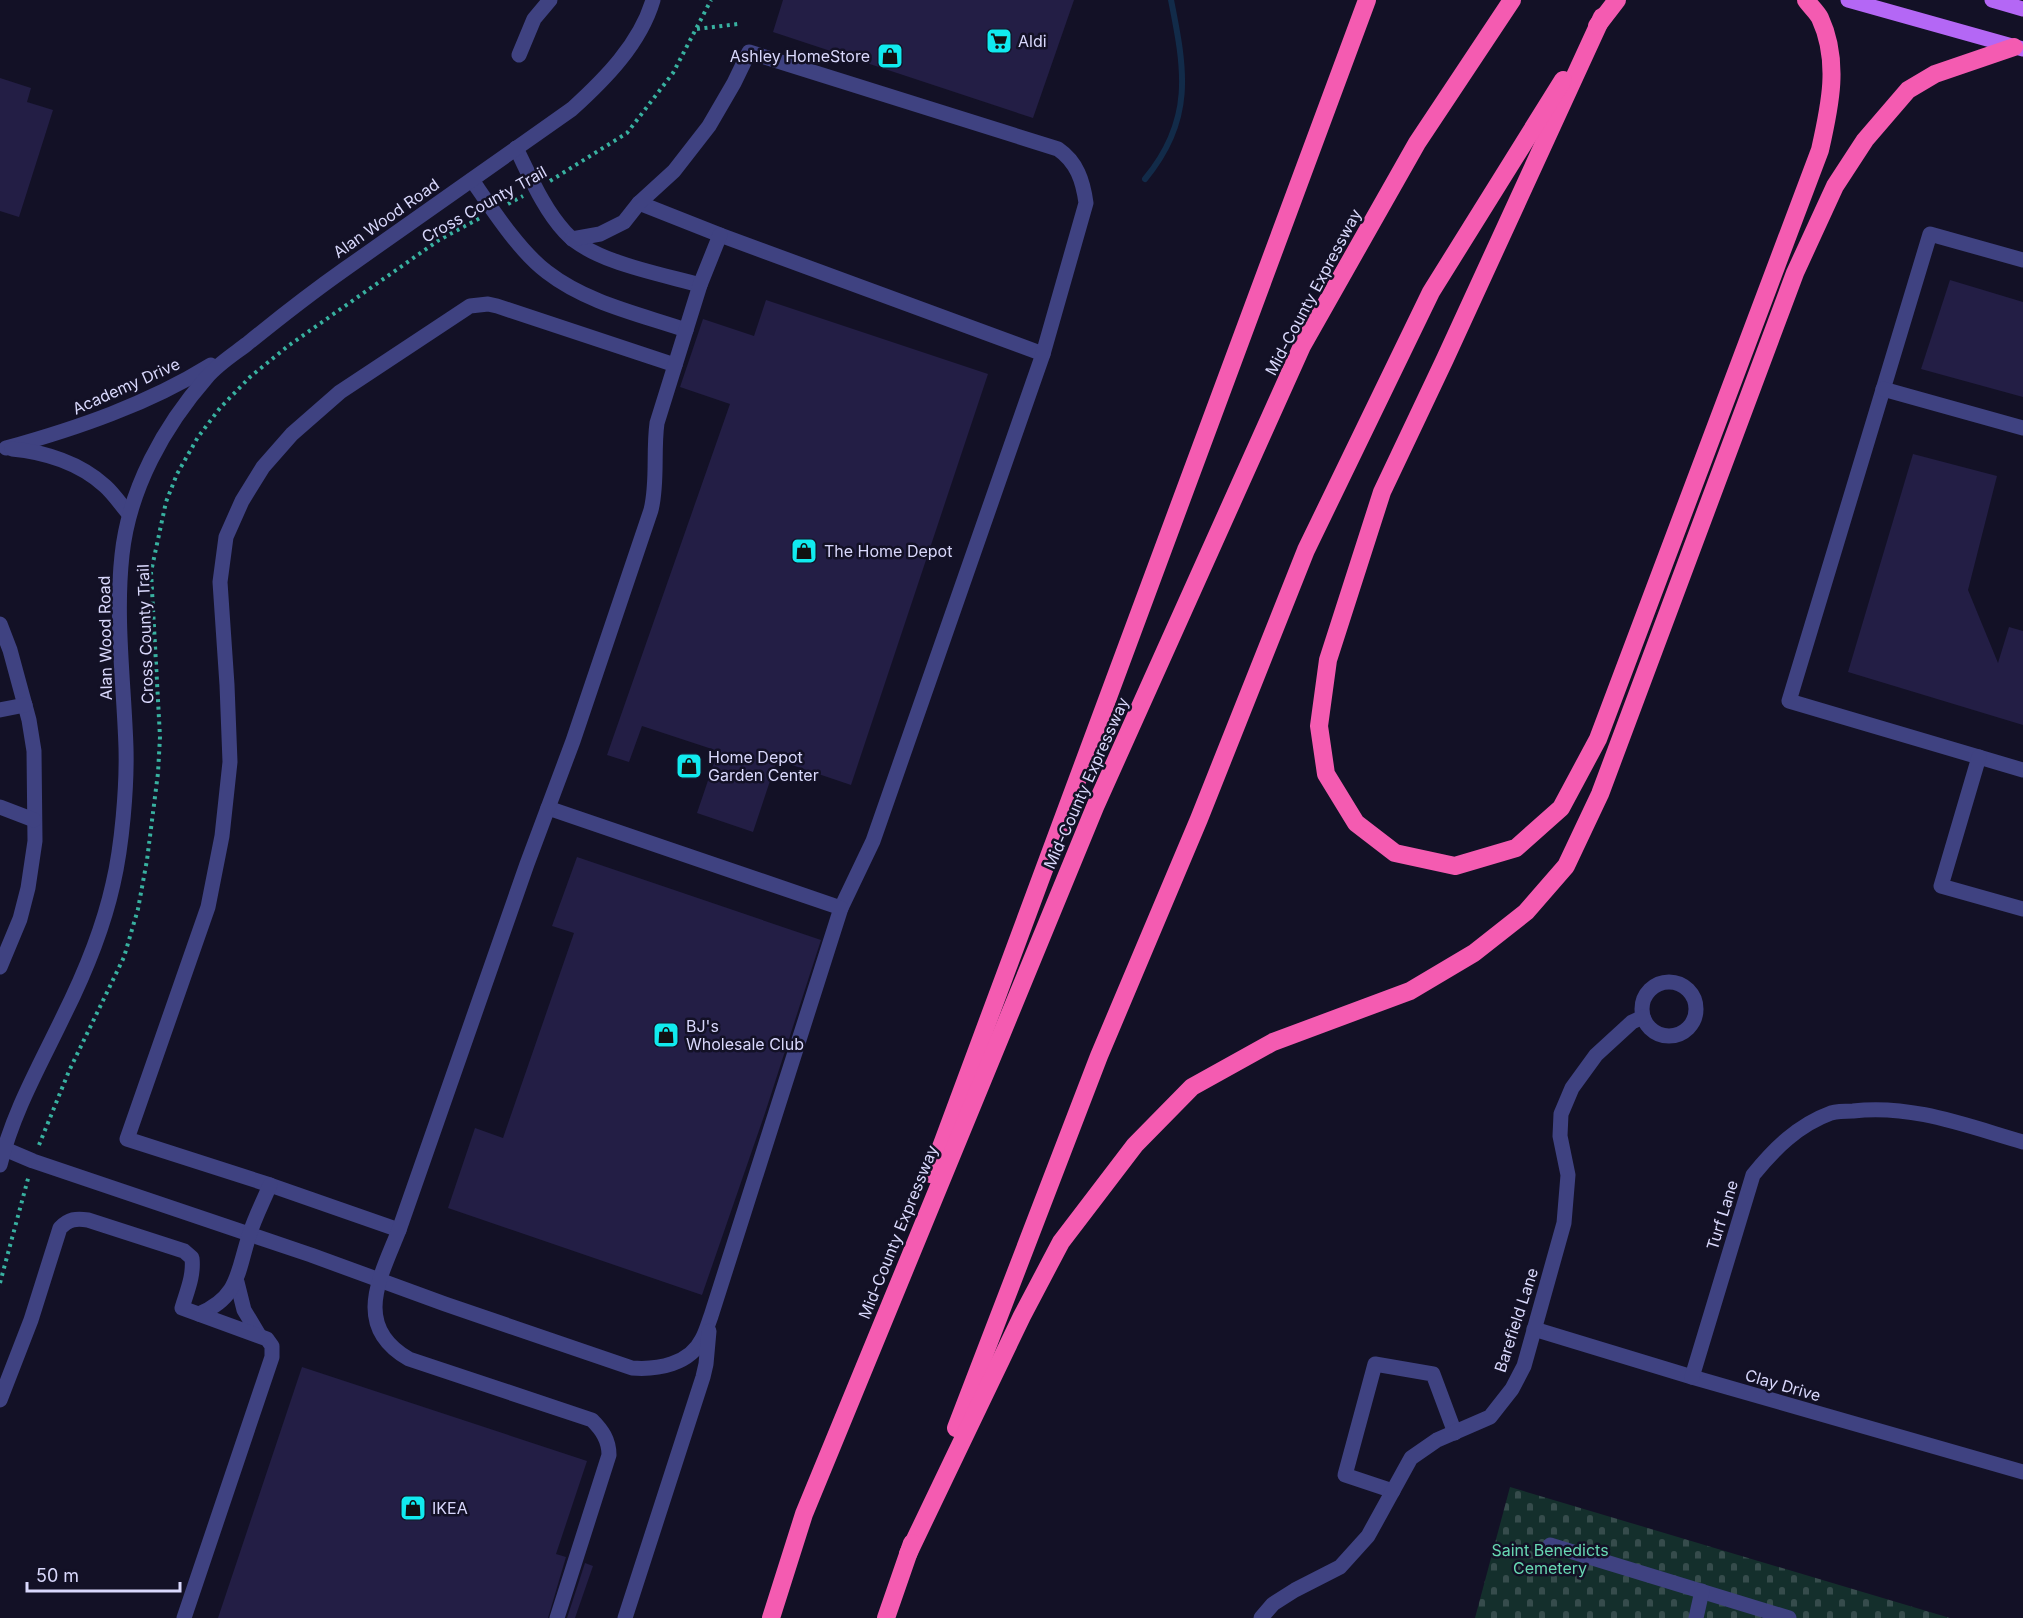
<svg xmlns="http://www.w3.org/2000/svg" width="2023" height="1618" font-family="Inter,sans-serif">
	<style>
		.cemetery { fill: url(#cemetery-stones) }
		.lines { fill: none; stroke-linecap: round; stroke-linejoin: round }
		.stream { stroke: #122b49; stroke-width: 6 }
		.building { fill: #231e45 }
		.path { stroke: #38b1a0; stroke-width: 4; stroke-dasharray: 3 4.5; stroke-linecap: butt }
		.minor { stroke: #3f4281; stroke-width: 15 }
		.major { stroke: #b467f5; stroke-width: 15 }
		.highway { stroke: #f45bb1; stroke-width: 18 }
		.labels { text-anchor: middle; stroke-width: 5; stroke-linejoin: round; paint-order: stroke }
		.poi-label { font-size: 16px; fill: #d9d8fc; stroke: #131126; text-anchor: start }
		.street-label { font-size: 16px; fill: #d9d8fc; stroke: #131126 }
		.park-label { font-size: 16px; fill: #68d8b3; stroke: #131126 }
	</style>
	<defs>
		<pattern id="cemetery-stones" width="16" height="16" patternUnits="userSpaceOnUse" patternTransform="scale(1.5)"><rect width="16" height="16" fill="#142f2c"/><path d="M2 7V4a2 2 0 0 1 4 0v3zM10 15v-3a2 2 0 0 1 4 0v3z" fill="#364c4c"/></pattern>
	</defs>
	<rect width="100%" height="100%" fill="#131126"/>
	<path class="cemetery" d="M1510 1487 1950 1618H1475Z"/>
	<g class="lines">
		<path class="stream" d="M1145 179C1194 120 1185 70 1171 0"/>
	</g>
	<g class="building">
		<path d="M783 0H1074L1033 118 773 32Z"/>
		<path d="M0 78 31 88 27 102 53 110 19 217 0 211Z"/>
		<path d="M1950 280 2023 302V397L1921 369Z"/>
		<path d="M766 300 988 374 851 785 777 760 753 832 697 813 718 751 642 726 629 762 607 755 730 404 680 387 703 319 754 336Z"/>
		<path d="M1913 454 1997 476 1968 590 1998 663 2009 627 2023 631V725L1848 672Z"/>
		<path d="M577 857 821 940 765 1113 702 1295 448 1208 475 1128 503 1138 574 933 552 926Z"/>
		<path d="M302 1367 587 1461 556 1554 566 1557 548 1618H218Z"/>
		<path d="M585 1563 593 1566 575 1618H567Z"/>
	</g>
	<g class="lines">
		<g class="path">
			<path d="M697 29 738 24"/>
			<path d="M550 181 627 133 673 73 711 0"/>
			<path d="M508 204 523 196"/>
			<path d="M39 1145 69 1071 124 957 138 909 147 860 158 773 160 737 151 572 166 502 177 474 198 437 220 408 250 377 288 346 439 240 480 218"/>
			<path d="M0 1283 29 1175"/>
		</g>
		<g class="minor">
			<path d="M519 55 534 19 550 0"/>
			<path d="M516 148C530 176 543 208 565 232 592 262 661 274 700 285"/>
			<path d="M472 180C492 209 519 251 547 272 587 303 639 314 686 330"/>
			<path d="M639 203 720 235 1043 354"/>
			<path d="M572 239 600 234 624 222 639 203 674 171 709 126 734 83 749 52 1058 149C1077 162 1083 181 1086 203L1043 354 873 841 841 908"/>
			<path d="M2023 260 1930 234 1789 701 2023 770"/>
			<path d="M1883 389 2023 428"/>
			<path d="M6 448C78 428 148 404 211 365"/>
			<path d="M12 449C45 452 80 463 105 486 114 494 121 505 129 514"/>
			<path d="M0 624 10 650 29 720 34 751 35 841 28 888 20 919 0 967"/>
			<path d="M0 710 25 705"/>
			<path d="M1979 757 1941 886 2023 909"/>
			<path d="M0 807 34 820"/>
			<circle cx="1669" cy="1009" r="27"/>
			<path d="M0 1147 33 1161 311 1255 445 1304 632 1368C658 1370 690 1364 702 1339 706 1332 708 1324 711 1316L841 908 548 808"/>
			<path d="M0 1165C13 1112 40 1065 63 1017 84 975 103 929 113 884 122 846 127 787 126 748 124 684 115 619 122 555 129 489 164 426 207 377 218 364 234 354 247 344 279 318 311 293 345 269 421 216 496 162 572 109 605 79 640 44 653 0"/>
			<path d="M399 1230 270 1185 127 1139 208 907 222 836 230 762 227 685 220 582 226 537 242 501 263 467 292 434 340 392 470 306 488 304 497 306 675 365"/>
			<path d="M237 1282 244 1310 259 1335"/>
			<path d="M199 1314C239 1297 237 1273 249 1236 254 1219 263 1202 270 1185"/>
			<path d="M1534 1329 1692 1377 2023 1472"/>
			<path d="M1692 1377 1753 1175C1774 1149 1798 1125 1831 1113 1838 1111 1846 1111 1853 1111 1912 1104 1967 1126 2023 1142"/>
			<path d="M0 1400 31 1320 60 1228C69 1219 76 1218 88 1220L184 1251 192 1258C194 1276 187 1291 182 1308L267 1339 272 1346V1357L184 1618"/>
			<path d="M1393 1491 1345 1475 1375 1364 1433 1374 1455 1433"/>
			<path d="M1550 1545 1789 1618"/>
			<path d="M557 1618 609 1455C609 1440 602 1430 592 1420L409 1359C351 1326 381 1276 399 1230L527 864 573 741 651 510C658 482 653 452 657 423L700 285 720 235"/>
			<path d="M625 1618 703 1377 706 1364 709 1331"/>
			<path d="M1261 1618 1273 1604 1295 1590 1340 1567 1368 1536 1411 1458 1437 1440 1490 1417 1512 1389 1524 1366 1564 1223 1568 1175 1560 1136 1561 1114 1572 1088 1596 1055 1632 1022 1643 1017"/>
			<path d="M1696 1618 1702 1591"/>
		</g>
		<g class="major">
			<path d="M1848 0 2023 49"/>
			<path d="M1992 0 2023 9"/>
		</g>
		<g class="highway">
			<path d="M1602 17 1445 359 1382 492 1328 660 1319 726 1326 774 1356 823 1395 853 1455 866 1516 848 1561 808 1598 739 1820 150C1830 106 1840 61 1820 18 1817 12 1810 6 1806 0"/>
			<path d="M1597 26 1617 0"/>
			<path d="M931 1174 1367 0"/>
			<path d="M956 1428 1099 1056 1199 819 1306 550 1431 292 1563 80"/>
			<path d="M908 1554 1022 1316 1061 1242 1135 1145 1192 1087 1273 1042 1410 991 1474 953 1526 912 1566 866 1600 794 1795 273 1835 186 1865 140 1908 90 1935 74 2014 47"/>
			<path d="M771 1618 804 1514 1095 807 1302 346 1417 143 1512 0"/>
			<path d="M886 1618 912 1543"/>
		</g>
	</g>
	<defs>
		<g id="supermarket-square" transform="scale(1.35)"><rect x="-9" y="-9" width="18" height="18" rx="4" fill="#11ebef" stroke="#131126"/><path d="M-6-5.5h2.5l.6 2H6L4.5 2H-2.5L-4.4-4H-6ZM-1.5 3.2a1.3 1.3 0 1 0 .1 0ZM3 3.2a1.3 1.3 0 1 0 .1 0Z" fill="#111"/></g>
		<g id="shop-square" transform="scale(1.35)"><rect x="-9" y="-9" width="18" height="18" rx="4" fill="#11ebef" stroke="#131126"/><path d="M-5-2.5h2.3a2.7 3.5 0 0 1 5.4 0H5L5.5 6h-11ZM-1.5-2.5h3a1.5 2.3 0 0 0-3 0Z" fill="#111"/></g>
	</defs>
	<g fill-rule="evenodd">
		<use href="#supermarket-square" x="999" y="41"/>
		<use href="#shop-square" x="890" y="56"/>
		<use href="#shop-square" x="804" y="551"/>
		<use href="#shop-square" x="689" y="766"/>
		<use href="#shop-square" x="666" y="1035"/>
		<use href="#shop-square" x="413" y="1508"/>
	</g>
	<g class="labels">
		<g class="poi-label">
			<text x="1018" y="47">Aldi</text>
			<text x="870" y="62" text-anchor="end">Ashley HomeStore</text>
			<text x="824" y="557">The Home Depot</text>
			<text x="708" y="763">Home Depot<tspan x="708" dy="18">Garden Center</tspan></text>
			<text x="686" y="1032">BJ's<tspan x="686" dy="18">Wholesale Club</tspan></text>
			<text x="432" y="1514">IKEA</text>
		</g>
		<g class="street-label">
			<text transform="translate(484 204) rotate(-29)" y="6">Cross County Trail</text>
			<text transform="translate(386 218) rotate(-35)" y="6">Alan Wood Road</text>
			<text transform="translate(1313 292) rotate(-62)" y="6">Mid-County Expressway</text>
			<text transform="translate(126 386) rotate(-24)" y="6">Academy Drive</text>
			<text transform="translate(145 634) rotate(-92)" y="6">Cross County Trail</text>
			<text transform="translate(105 638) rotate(-91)" y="6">Alan Wood Road</text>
			<text transform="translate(1086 783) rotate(-66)" y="6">Mid-County Expressway</text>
			<text transform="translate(1722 1215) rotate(-73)" y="6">Turf Lane</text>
			<text transform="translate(898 1232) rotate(-68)" y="6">Mid-County Expressway</text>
			<text transform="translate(1516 1320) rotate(-72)" y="6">Barefield Lane</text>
			<text transform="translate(1783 1385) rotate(16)" y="6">Clay Drive</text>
		</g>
		<g class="park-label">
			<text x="1550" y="1556">Saint Benedicts<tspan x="1550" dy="18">Cemetery</tspan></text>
		</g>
	</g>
	<path d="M27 1582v9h153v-9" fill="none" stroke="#d9d8fc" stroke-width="3"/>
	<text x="36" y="1582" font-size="18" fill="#d9d8fc" stroke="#131126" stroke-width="4.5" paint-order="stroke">50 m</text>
</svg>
